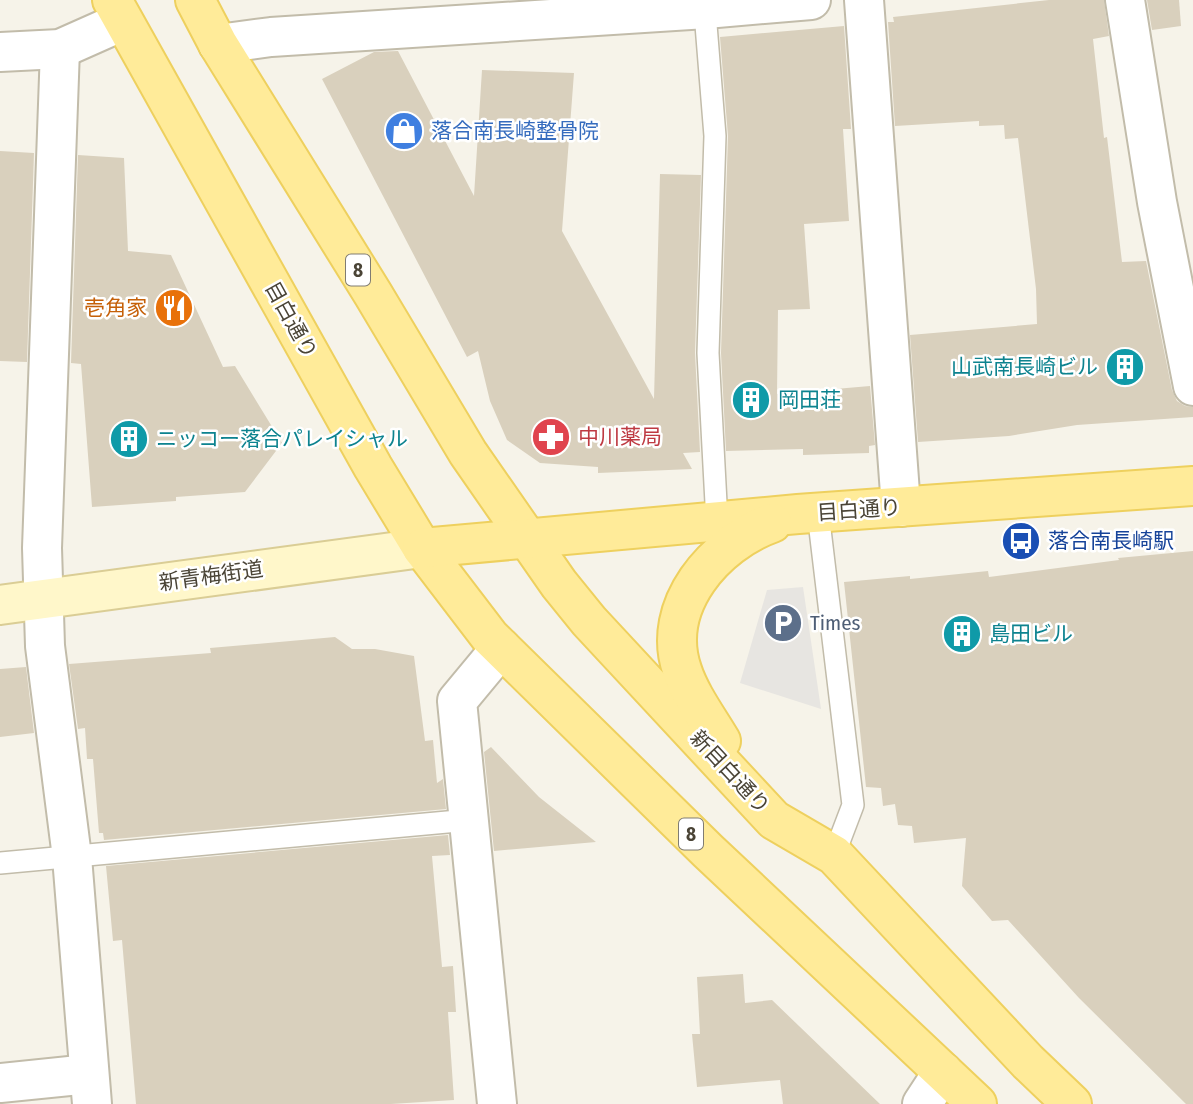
<svg xmlns="http://www.w3.org/2000/svg" width="1193" height="1104" font-family="'Fira Sans Condensed','Noto Sans JP',sans-serif">
	<style>
		.parking { fill: #e7e5e1 }
		.building { fill: #d9d0bd }
		.lines { fill: none; stroke-linecap: round; stroke-linejoin: round }
		.lane-casing { stroke: #c2bcaa; stroke-width: 24 }
		.street-casing { stroke: #c2bcaa; stroke-width: 42 }
		.secondary-casing { stroke: #dacd95; stroke-width: 42 }
		.primary-casing { stroke: #eed05e; stroke-width: 42 }
		.lane { stroke: #fff; stroke-width: 21 }
		.street { stroke: #fff; stroke-width: 38 }
		.secondary { stroke: #fff7ca; stroke-width: 38 }
		.primary { stroke: #ffeb99; stroke-width: 38 }
		.labels { text-anchor: middle; stroke-width: 5; stroke-linejoin: round; paint-order: stroke }
		.shield { fill: #fff; stroke: #807c72; stroke-width: 2 }
		.shield-label { font-size: 19px; font-weight: bold; fill: #4a4436 }
		.shop-label { font-size: 21px; fill: #366cbe; stroke: #fff; text-anchor: start }
		.food-label { font-size: 21px; fill: #c56008; stroke: #fff; text-anchor: end }
		.street-label { font-size: 21px; fill: #4a4436; stroke: #fff }
		.culture-label { font-size: 21px; fill: #0d838f; stroke: #fff; text-anchor: start }
		.health-label { font-size: 21px; fill: #be3a42; stroke: #fff; text-anchor: start }
		.transit-label { font-size: 21px; fill: #164399; stroke: #fff; text-anchor: start }
		.service-label { font-size: 21px; fill: #4e5e75; stroke: #fff; text-anchor: start }
	</style>
	<rect width="100%" height="100%" fill="#f6f3e9"/>
	<path class="parking" d="M803 587 821 709 740 683 767 590Z"/>
	<g class="building">
		<path d="M1049 0H1104L1109 36 1093 39 1104 138 1107 137 1122 262 1146 261 1172 390 1177 401 1185 406 1193 407V417L1077 425 1009 436 918 442 910 335 1037 324 1036 289 1018 138 1005 139 1004 125 979 126V121L895 126 888 22H894L893 17Z"/>
		<path d="M1147 0H1179L1181 26 1152 30Z"/>
		<path d="M844 26 851 129H843L849 221 804 224 810 309 778 310 777 394 870 386 875 445 869 446V453L803 455V449L726 451 721 353 728 136 720 37Z"/>
		<path d="M398 51 474 196 482 70 574 73 562 231 654 399 660 174 701 175 695 353 700 452 683 453 692 469 598 473V467L540 463 507 440 490 401 478 351 467 357 322 79 374 52Z"/>
		<path d="M0 151 34 153 27 362 0 361Z"/>
		<path d="M78 155 124 158 128 251 171 255 223 367 235 366 282 443 245 492 176 497V501L92 507 81 364 71 363Z"/>
		<path d="M1193 551V1104H1186L1079 998 1008 920 992 921 962 886 966 838 914 843 912 826 898 825 895 804 883 806 881 788 866 787 844 582 910 576V579L988 571 989 577 1119 560 1118 558Z"/>
		<path d="M335 637 352 649H375L414 656 425 741 433 740 437 783 443 779 446 809 104 840 103 833H99L93 759H87L85 728 78 729 69 664 211 653 210 648Z"/>
		<path d="M26 667 34 733 0 737V669Z"/>
		<path d="M491 747 539 797 596 842 494 851 484 752Z"/>
		<path d="M448 835 450 855 432 856 442 967 453 966 456 1012H448L454 1100 391 1104H136L122 940 113 941 106 866Z"/>
		<path d="M743 974 745 1003 772 1000 880 1104H783L780 1080 697 1087 692 1034H700L697 977Z"/>
	</g>
	<g class="lines">
		<g class="lane-casing">
			<g id="lane">
				<path d="M704 0 715 136 708 353 717 522"/>
				<path d="M818 513 853 805 834 855"/>
				<path d="M0 863 469 820"/>
			</g>
		</g>
		<g class="street-casing">
			<g id="street">
				<path d="M864 0 901 507"/>
				<path d="M1125 0 1157 202 1193 386"/>
				<path d="M218 44 271 37 706 9 811 0"/>
				<path d="M60 49 42 548 45 646 72 857 92 1104"/>
				<path d="M0 52 60 49 123 21"/>
				<path d="M0 1083 89 1074"/>
				<path d="M497 1104 457 701 501 648"/>
				<path d="M922 1104 943 1072"/>
			</g>
		</g>
		<g class="secondary-casing">
			<path id="secondary" d="M0 605 422 548"/>
		</g>
		<g class="primary-casing">
			<g id="primary">
				<path d="M112 0 373 467 422 548 490 637 708 851 977 1104"/>
				<path d="M195 0 218 44 373 294 468 453 559 584 589 621 774 820 834 855 1028 1062 1072 1104"/>
				<path d="M422 548 798 514 1193 486"/>
				<path d="M721 741C708 719 690 695 682 670 660 606 715 543 772 523"/>
			</g>
		</g>
		<use href="#lane" class="lane"/>
		<use href="#street" class="street"/>
		<use href="#secondary" class="secondary"/>
		<use href="#primary" class="primary"/>
	</g>
	<defs>
		<g id="shop-disc" transform="scale(2.0125)"><circle r="9.5" fill="#3f7fe0" stroke="#fff"/><path d="M-5-2.5h2.3a2.7 3.5 0 0 1 5.4 0H5L5.5 6h-11ZM-1.5-2.5h3a1.5 2.3 0 0 0-3 0Z" fill="#fff"/></g>
		<g id="restaurant-disc" transform="scale(2.0125)"><circle r="9.5" fill="#e8710a" stroke="#fff"/><path d="M-5-6h1v4h1v-4h1v4h1v-4h1v5L-1.5 .5V6h-2V.5L-5-1ZM5-6V6H3V1.5H1.5Q1.5-4 5-6Z" fill="#fff"/></g>
		<g id="building-disc" transform="scale(2.0125)"><circle r="9.5" fill="#0f9aa8" stroke="#fff"/><path d="M-4-6H4V6H1V3H-1V6H-4ZM-2.5-4.3h1.7v1.8h-1.7ZM.8-4.3h1.7v1.8H.8ZM-2.5-1h1.7V.8h-1.7ZM.8-1h1.7V.8H.8Z" fill="#fff"/></g>
		<g id="pharmacy-disc" transform="scale(2.0125)"><circle r="9.5" fill="#e0444e" stroke="#fff"/><path d="M-2-6h4v4h4v4h-4v4h-4v-4h-4v-4h4Z" fill="#fff"/></g>
		<g id="bus-disc" transform="scale(2.0125)"><circle r="9.5" fill="#1a4fb4" stroke="#fff"/><path d="M-5-6H5V4H4V6H2V4H-2V6H-4V4H-5ZM-3.5-4V0h7V-4ZM-3.5 1.2v1.5H-2V1.2ZM2 1.2v1.5H3.5V1.2Z" fill="#fff"/></g>
		<g id="parking-disc" transform="scale(2.0125)"><circle r="9.5" fill="#5c6f8a" stroke="#fff"/><path d="M-3.5-5.5H1a3.5 3.5 0 0 1 0 7H-1V5.5H-3.5ZM-1-3.4V-.6H.8a1.4 1.4 0 0 0 0-2.8Z" fill="#fff"/></g>
	</defs>
	<g fill-rule="evenodd">
		<use href="#shop-disc" x="404" y="131"/>
		<use href="#restaurant-disc" x="174" y="308"/>
		<use href="#building-disc" x="1125" y="367"/>
		<use href="#building-disc" x="751" y="400"/>
		<use href="#pharmacy-disc" x="551" y="437"/>
		<use href="#building-disc" x="129" y="439"/>
		<use href="#bus-disc" x="1021" y="541"/>
		<use href="#parking-disc" x="783" y="623"/>
		<use href="#building-disc" x="962" y="634"/>
	</g>
	<g class="labels">
		<g class="shield">
			<rect x="346" y="254.5" width="24" height="31" rx="5"/>
			<rect x="679" y="818.5" width="24" height="31" rx="5"/>
		</g>
		<g class="shield-label">
			<text x="358" y="277">8</text>
			<text x="691" y="841">8</text>
		</g>
		<g class="shop-label">
			<text x="431" y="138">落合南長崎整骨院</text>
		</g>
		<g class="food-label">
			<text x="147" y="315">壱角家</text>
		</g>
		<g class="street-label">
			<text transform="translate(291 320) rotate(61)" y="7">目白通り</text>
			<text transform="translate(859 510) rotate(-4)" y="7">目白通り</text>
			<text transform="translate(211 576) rotate(-8)" y="7">新青梅街道</text>
			<text transform="translate(730 772) rotate(47)" y="7">新目白通り</text>
		</g>
		<g class="culture-label">
			<text x="1098" y="374" text-anchor="end">山武南長崎ビル</text>
			<text x="778" y="407">岡田荘</text>
			<text x="156" y="446">ニッコー落合パレイシャル</text>
			<text x="989" y="641">島田ビル</text>
		</g>
		<g class="health-label">
			<text x="578" y="444">中川薬局</text>
		</g>
		<g class="transit-label">
			<text x="1048" y="548">落合南長崎駅</text>
		</g>
		<g class="service-label">
			<text x="810" y="630">Times</text>
		</g>
	</g>
</svg>
